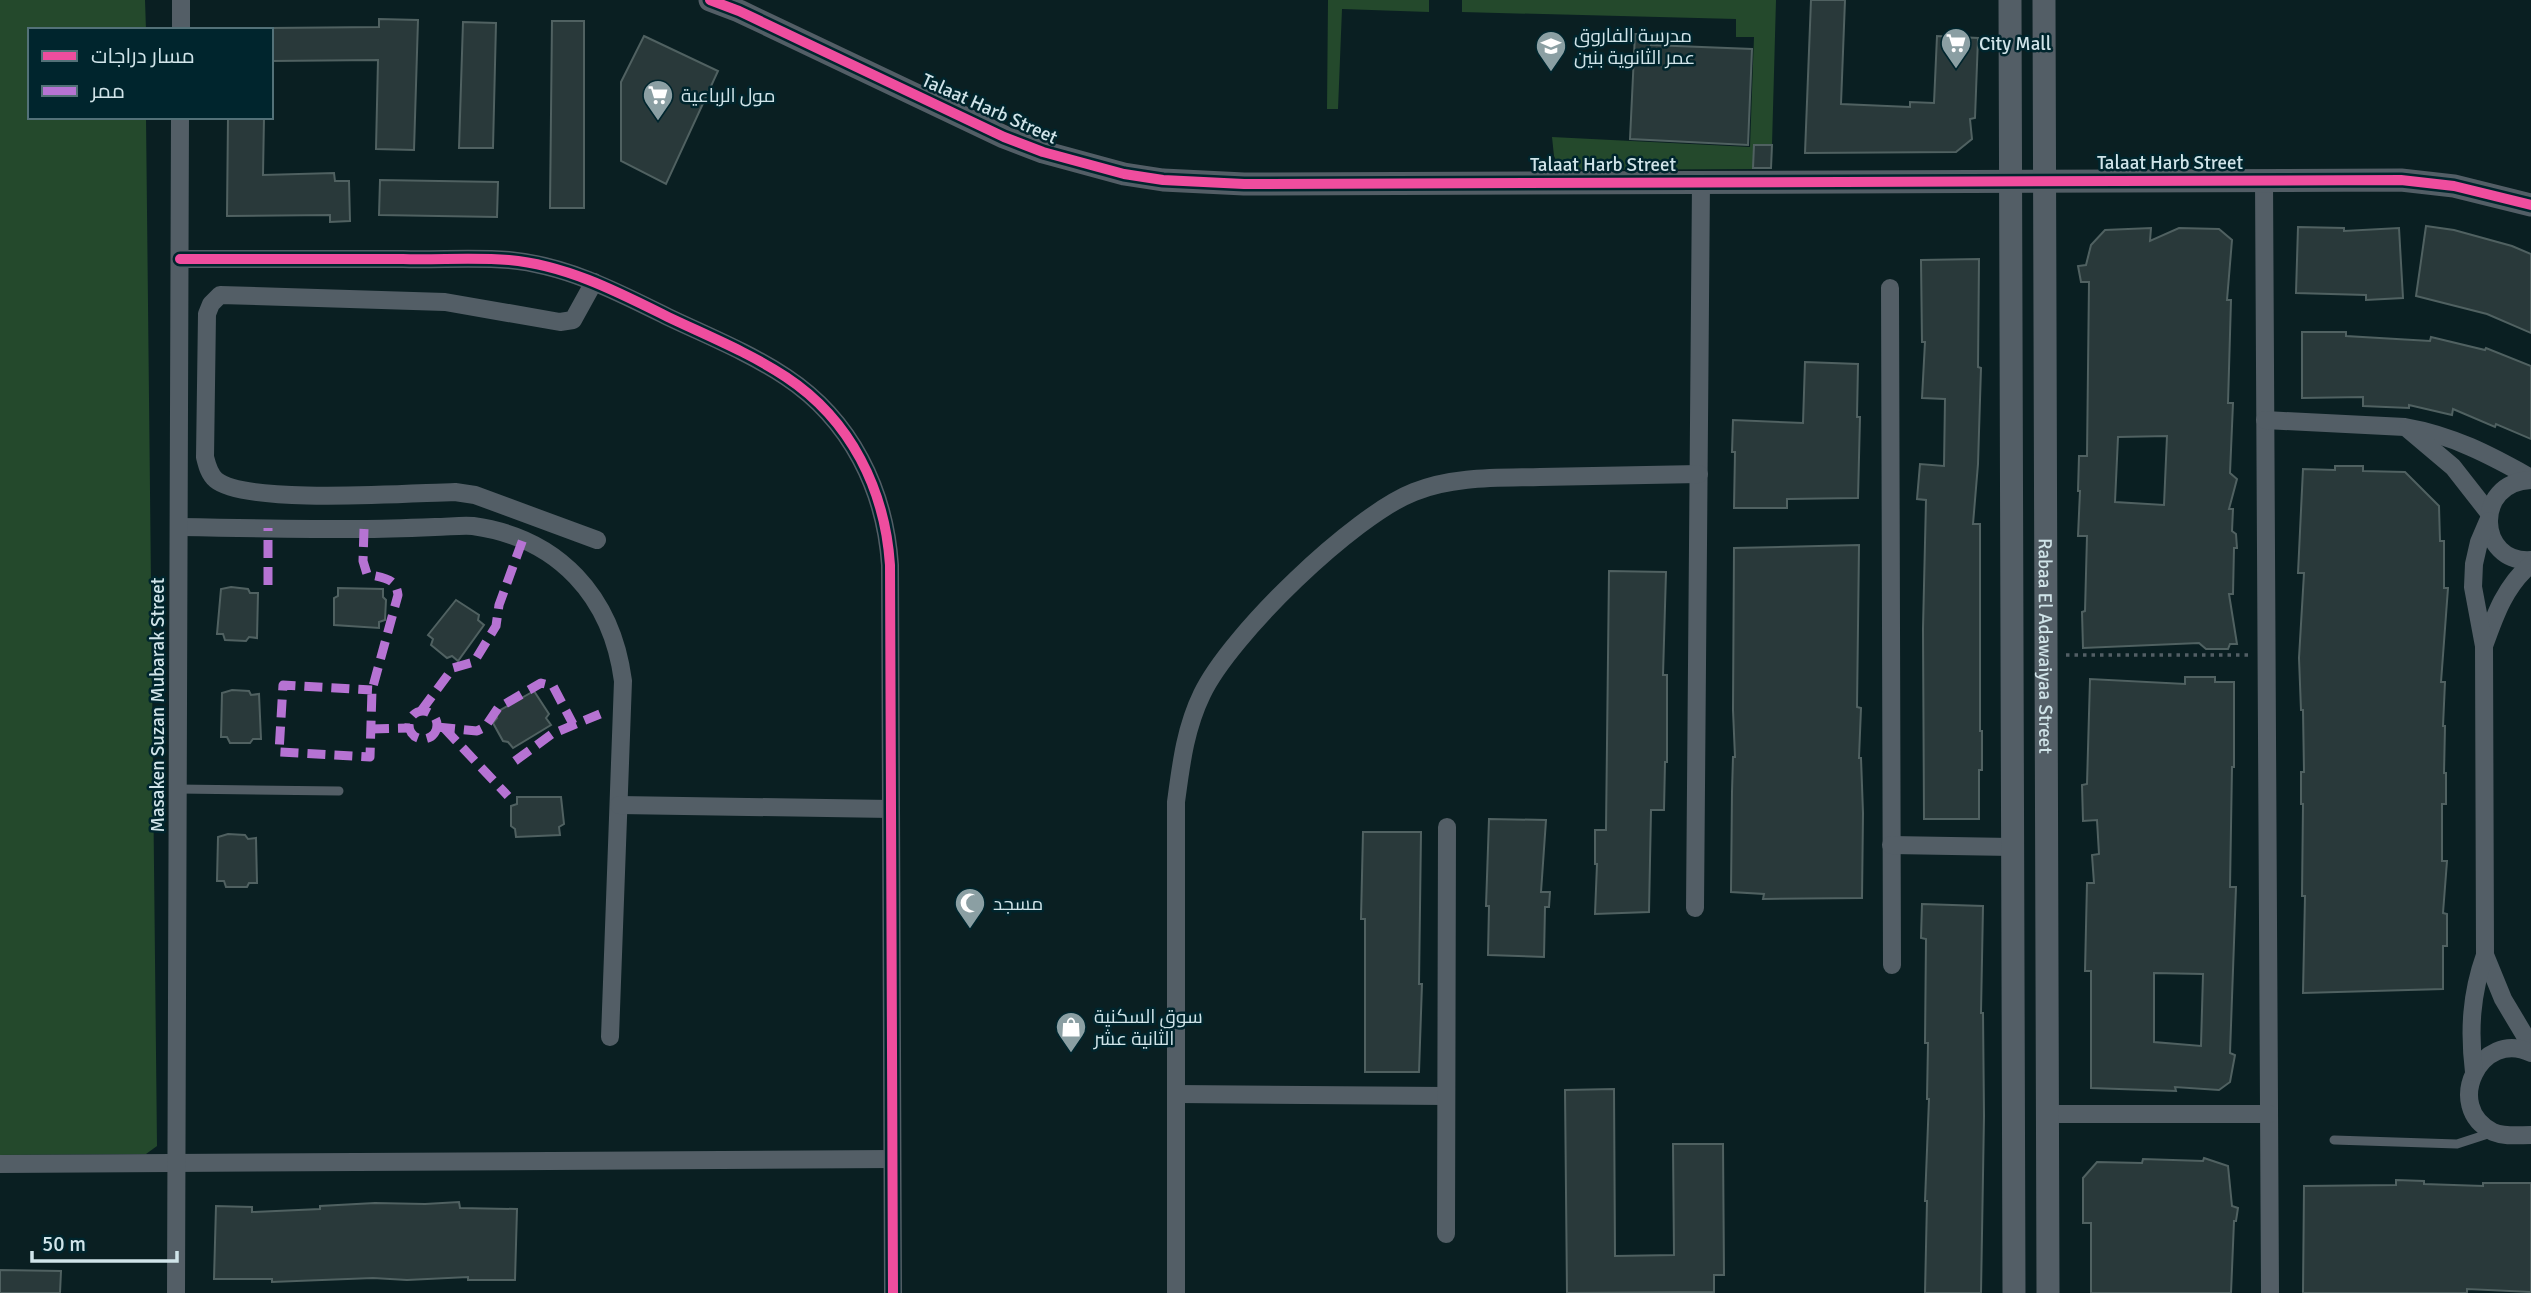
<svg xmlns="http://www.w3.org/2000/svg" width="2531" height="1293" font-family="Signika,Cairo,sans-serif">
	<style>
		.green { fill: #24492c }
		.building { fill: #29393a; stroke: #506161; stroke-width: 2; fill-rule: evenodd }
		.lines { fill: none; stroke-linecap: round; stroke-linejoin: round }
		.path { stroke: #535f65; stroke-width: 3.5; stroke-dasharray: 3.5 5; stroke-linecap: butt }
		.service { stroke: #535e66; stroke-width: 9 }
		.minor { stroke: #535e66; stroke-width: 18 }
		.tertiary { stroke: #535e66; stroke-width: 23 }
		.quiet { stroke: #b673d3; stroke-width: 9; stroke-dasharray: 18 9; stroke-linecap: butt }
		.cycleway-casing { stroke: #00252d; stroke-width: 15 }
		.cycleway { stroke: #ef4d9e; stroke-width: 10 }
		.labels { text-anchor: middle; stroke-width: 5; stroke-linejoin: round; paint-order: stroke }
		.poi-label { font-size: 19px; fill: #d0e4e9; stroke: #00252d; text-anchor: start }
		.street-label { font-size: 19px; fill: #d0e4e9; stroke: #00252d }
	</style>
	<rect width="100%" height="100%" fill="#0a1f22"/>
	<g class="green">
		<path d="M0 0H145L146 30H30V117H146L157 1146 146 1154 0 1155Z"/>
		<path d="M1328 0H1429V12L1342 9 1338 109H1327Z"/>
		<path d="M1462 0H1776L1772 145H1754L1753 169 1561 170 1554 156 1552 137 1750 147 1754 37H1736V19L1462 12Z"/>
	</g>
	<g class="building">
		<path d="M1811 0H1845L1841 104 1910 107V102L1934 103 1937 36 1978 38 1975 118 1970 119 1972 139 1956 152 1805 153Z"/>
		<path d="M379 19 418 20 414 150 376 149 378 60 271 61V28L379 27Z"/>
		<path d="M552 21H584V208H550Z"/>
		<path d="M463 22 496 23 493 148H459Z"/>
		<path d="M1635 34 1651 35V45L1752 49 1748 145 1630 139Z"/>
		<path d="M644 36 718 71 666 184 621 161V82Z"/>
		<path d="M228 117H264L263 175 334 173 335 181H349L350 221 330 222V215L227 216Z"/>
		<path d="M1754 145H1772L1771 168H1753Z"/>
		<path d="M380 180 498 182 497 217 379 215Z"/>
		<path d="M2426 226 2454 230 2512 246 2531 254V333L2487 314 2416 296Z"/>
		<path d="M2298 227 2344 228V231L2399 228 2403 298 2366 300V295L2296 293Z"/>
		<path d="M2151 228 2150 241 2179 228 2219 229 2232 240 2227 300H2231L2228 403H2233L2230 473 2237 479 2229 509H2233L2232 531 2236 534 2237 548H2234L2233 594H2229L2237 644H2230L2228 649H2206L2199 643 2083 648 2082 612 2085 611 2087 536H2078L2080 491H2078L2079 456H2087L2089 282H2081L2078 266 2086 265 2091 245 2105 230ZM2167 436 2164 505 2115 502 2118 437Z"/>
		<path d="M1979 259 1978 367 1981 368 1978 464 1973 524H1980V731H1982V770H1979V819H1924L1923 629 1926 500 1917 499 1920 464 1944 466 1945 399 1922 398 1925 342H1922L1921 260Z"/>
		<path d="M2302 332H2346V336L2430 341 2431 337 2485 350 2486 348 2531 366V439L2496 424 2495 427 2453 409 2452 415 2409 405V408L2363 406V397L2302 398Z"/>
		<path d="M1805 362 1858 364 1857 417H1860L1858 498 1787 499V508H1734L1735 452H1732L1733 420 1803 423Z"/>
		<path d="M2335 466H2363V471L2405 472 2439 506 2440 541H2444V588H2448L2441 682H2445L2443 726H2445L2444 773H2446V804H2442V861H2447L2443 913 2447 914V946H2443V989L2303 993 2305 896H2302L2303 804H2301V772H2304L2303 710H2301L2299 658 2304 573H2298L2303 469 2335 470Z"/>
		<path d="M1859 545 1857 707 1861 708 1859 758H1861L1863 813 1862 898 1763 899 1764 894 1731 892 1732 792 1733 757H1735L1733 710 1734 548Z"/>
		<path d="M1609 571 1666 572 1663 675H1667V762H1665L1664 810H1651L1649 912 1595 914 1597 864H1595V830H1606Z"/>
		<path d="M231 587 248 589 250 593H258L257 638 249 637 246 641 225 640 223 634H217L221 589Z"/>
		<path d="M338 588 383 589V597L386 600 385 620 379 622V628L334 625V598L338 596Z"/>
		<path d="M456 600 479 615 478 620 484 625 458 661 452 656 447 658 431 645 433 639 428 635Z"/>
		<path d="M2185 677H2215V682H2234V767H2232L2230 887H2236L2230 1053 2235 1055 2230 1082 2219 1090 2175 1087 2176 1091 2091 1088V971H2085L2087 883H2094L2092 855 2099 854 2097 820 2083 821 2082 785 2087 784 2090 679 2185 684ZM2154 973 2203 974 2201 1046 2154 1042Z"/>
		<path d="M232 690 249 691 251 695 259 694 261 739H253L250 743H230L227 737H221L222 693Z"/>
		<path d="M534 691 549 714 546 718 551 725 513 748 508 742 503 741 493 723 497 718 495 713Z"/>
		<path d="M517 797H561L564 824 559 827 560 835 516 837 515 829 511 826V806L517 804Z"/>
		<path d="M1489 819 1546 820 1541 892H1550L1549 907H1545L1544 957 1488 955 1489 906H1486Z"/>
		<path d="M1363 832H1421L1419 984H1422L1419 1072H1365V919H1361Z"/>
		<path d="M228 834 245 835 248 839 256 838 257 883H249L247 887H226L224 881H217L218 837Z"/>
		<path d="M1922 904 1983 906 1981 1013H1983L1984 1116 1981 1293H1925L1927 1201H1925L1929 1099H1927L1928 1043H1925L1926 939 1921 938Z"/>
		<path d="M1614 1089 1615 1256 1674 1255 1673 1144H1723L1724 1275H1714V1292L1567 1293 1565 1090Z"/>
		<path d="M2204 1158 2228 1166 2232 1206 2238 1208 2236 1221H2234L2231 1293H2091V1223H2083V1178L2097 1162 2142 1163 2143 1159 2203 1161Z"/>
		<path d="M2396 1180 2424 1181V1184L2483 1186V1183H2531V1292L2467 1289V1293H2303L2304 1186 2396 1185Z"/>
		<path d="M459 1202 460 1208 517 1209 515 1280H468V1277L407 1280 373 1278 272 1282V1279H214L216 1206 252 1207V1212L320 1209V1206L375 1203 425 1204Z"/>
		<path d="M0 1270 61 1271 60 1293H0Z"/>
	</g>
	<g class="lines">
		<path class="path" d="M2066 655H2251"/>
		<g class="service">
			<path d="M178 789 339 791"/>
			<path d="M2334 1140 2457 1144 2494 1132"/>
		</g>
		<g class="minor">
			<path d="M181 30V0"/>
			<path d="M2264 180 2270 1293"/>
			<path d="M180 259C254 259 329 259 403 259 438 260 474 257 509 260 566 265 618 292 668 317 708 336 750 353 786 377 851 420 885 490 890 565L893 1293"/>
			<path d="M594 282 573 320 560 322 445 302 220 295 211 304 207 314 205 457C207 465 209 474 216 480 246 505 411 493 455 492L475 495 597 540"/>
			<path d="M1890 288 1892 965"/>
			<path d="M2265 420 2405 427C2452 435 2490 455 2531 478"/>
			<path d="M2408 429 2453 467 2489 513"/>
			<path d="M2531 480C2473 482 2477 564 2531 560"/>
			<path d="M179 527C239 528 300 529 360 529 385 529 410 528 435 527 447 527 461 525 473 526 559 538 612 597 623 681L610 1037"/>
			<path d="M2484 646C2495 615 2505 586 2531 564"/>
			<path d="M619 805 891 809"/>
			<path d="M1891 845 2012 847"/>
			<path d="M1695 908 1701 181"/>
			<path d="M2485 955 2503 999 2531 1046"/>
			<path d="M2531 1053C2481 1028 2442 1107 2493 1132 2505 1137 2519 1135 2531 1135"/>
			<path d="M2474 1072C2469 1031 2471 994 2485 955L2484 646 2473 587 2474 564 2479 542 2488 521"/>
			<path d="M1176 1094 1446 1096"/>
			<path d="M2048 1114H2269"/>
			<path d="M0 1164 892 1159"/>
			<path d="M1446 1234 1447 827"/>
			<path d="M176 1293 180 117"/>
			<path d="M1176 1293V802C1181 765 1185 729 1202 694 1230 635 1353 516 1414 492 1453 476 1499 478 1540 477 1593 476 1646 475 1699 474"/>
		</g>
		<g class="tertiary">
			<path d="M710 0 739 11 1004 137 1043 152 1124 174 1163 180 1244 184 2401 180 2454 186 2531 205"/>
			<path d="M2010 0 2014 1293"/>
			<path id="s1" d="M2044 0 2048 1293"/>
		</g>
		<g class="quiet">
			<path d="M364 529 363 561 367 574C383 578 396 577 398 595L372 690 370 757 279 752 283 685 372 690"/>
			<path d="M268 585V528"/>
			<path d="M421 711 453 668 474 662 496 626 499 605 523 539"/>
			<circle cx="423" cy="725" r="14"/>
			<path d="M437 727 477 731 485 727 498 708 541 683 553 686 573 724"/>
			<path d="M444 728 508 796"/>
			<path d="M371 729 410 728"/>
			<path d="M515 761 552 734 600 714"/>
		</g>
		<g class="cycleway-casing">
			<g id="cycleway">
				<path d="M710 0 739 11 1004 137 1043 152 1124 174 1163 180 1244 184 2401 180 2454 186 2531 205"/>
				<path d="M180 259C254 259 329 259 403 259 438 260 474 257 509 260 566 265 618 292 668 317 708 336 750 353 786 377 851 420 885 490 890 565L893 1293"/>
			</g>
		</g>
		<use href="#cycleway" class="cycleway"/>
	</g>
	<defs>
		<g id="supermarket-pin" transform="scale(1.575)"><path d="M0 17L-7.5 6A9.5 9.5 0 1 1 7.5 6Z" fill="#8b9fa3" stroke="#00252d"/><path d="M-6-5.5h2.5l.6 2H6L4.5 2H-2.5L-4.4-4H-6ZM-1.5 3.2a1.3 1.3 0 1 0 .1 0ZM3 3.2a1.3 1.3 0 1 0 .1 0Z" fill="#fff"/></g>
		<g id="school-pin" transform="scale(1.575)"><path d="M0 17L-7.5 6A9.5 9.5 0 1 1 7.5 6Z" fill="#8b9fa3" stroke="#00252d"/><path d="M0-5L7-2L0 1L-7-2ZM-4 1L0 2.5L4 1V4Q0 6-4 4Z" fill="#fff"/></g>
		<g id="mosque-pin" transform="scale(1.575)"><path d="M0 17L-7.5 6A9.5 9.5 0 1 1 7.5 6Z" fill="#8b9fa3" stroke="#00252d"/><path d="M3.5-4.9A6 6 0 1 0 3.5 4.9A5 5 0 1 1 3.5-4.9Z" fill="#fff"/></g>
		<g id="shop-pin" transform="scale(1.575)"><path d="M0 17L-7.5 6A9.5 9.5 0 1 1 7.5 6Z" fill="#8b9fa3" stroke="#00252d"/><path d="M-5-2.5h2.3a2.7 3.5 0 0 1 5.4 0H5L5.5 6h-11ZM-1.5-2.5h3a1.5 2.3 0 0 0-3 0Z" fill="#fff"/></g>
	</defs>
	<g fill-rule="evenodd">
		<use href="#supermarket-pin" x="1956" y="43"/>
		<use href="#school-pin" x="1551" y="46"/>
		<use href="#supermarket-pin" x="658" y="95"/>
		<use href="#mosque-pin" x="970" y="903"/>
		<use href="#shop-pin" x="1071" y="1027"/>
	</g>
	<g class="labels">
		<g class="poi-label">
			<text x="1574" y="42">مدرسة الفاروق<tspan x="1574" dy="22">عمر الثانوية بنين</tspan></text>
			<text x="1979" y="50">City Mall</text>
			<text x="681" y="102">مول الرباعية</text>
			<text x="993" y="910">مسجد</text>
			<text x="1094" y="1023">سوق السكنية<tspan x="1094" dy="22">الثانية عشر</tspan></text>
		</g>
		<g class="street-label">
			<text transform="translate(990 108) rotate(24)" y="7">Talaat Harb Street</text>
			<text x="2170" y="169">Talaat Harb Street</text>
			<text x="1603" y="171">Talaat Harb Street</text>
			<text dy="7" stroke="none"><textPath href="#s1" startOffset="646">Rabaa El Adawaiyaa Street</textPath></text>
			<text transform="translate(157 705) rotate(-90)" y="7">Masaken Suzan Mubarak Street</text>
		</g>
	</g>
	<rect x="28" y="28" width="245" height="91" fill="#00252d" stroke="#537178" stroke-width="2"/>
	<rect x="42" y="51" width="35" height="10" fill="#ef4d9e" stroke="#537178" stroke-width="2"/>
	<text x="91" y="63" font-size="21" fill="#d0e4e9">مسار دراجات</text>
	<rect x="42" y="86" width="35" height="10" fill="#b673d3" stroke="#537178" stroke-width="2"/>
	<text x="91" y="98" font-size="21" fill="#d0e4e9">ممر</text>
	<path d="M32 1251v10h145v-10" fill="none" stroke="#d0e4e9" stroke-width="3.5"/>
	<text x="42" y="1251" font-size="21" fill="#d0e4e9" stroke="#00252d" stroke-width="5" paint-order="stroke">50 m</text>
</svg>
